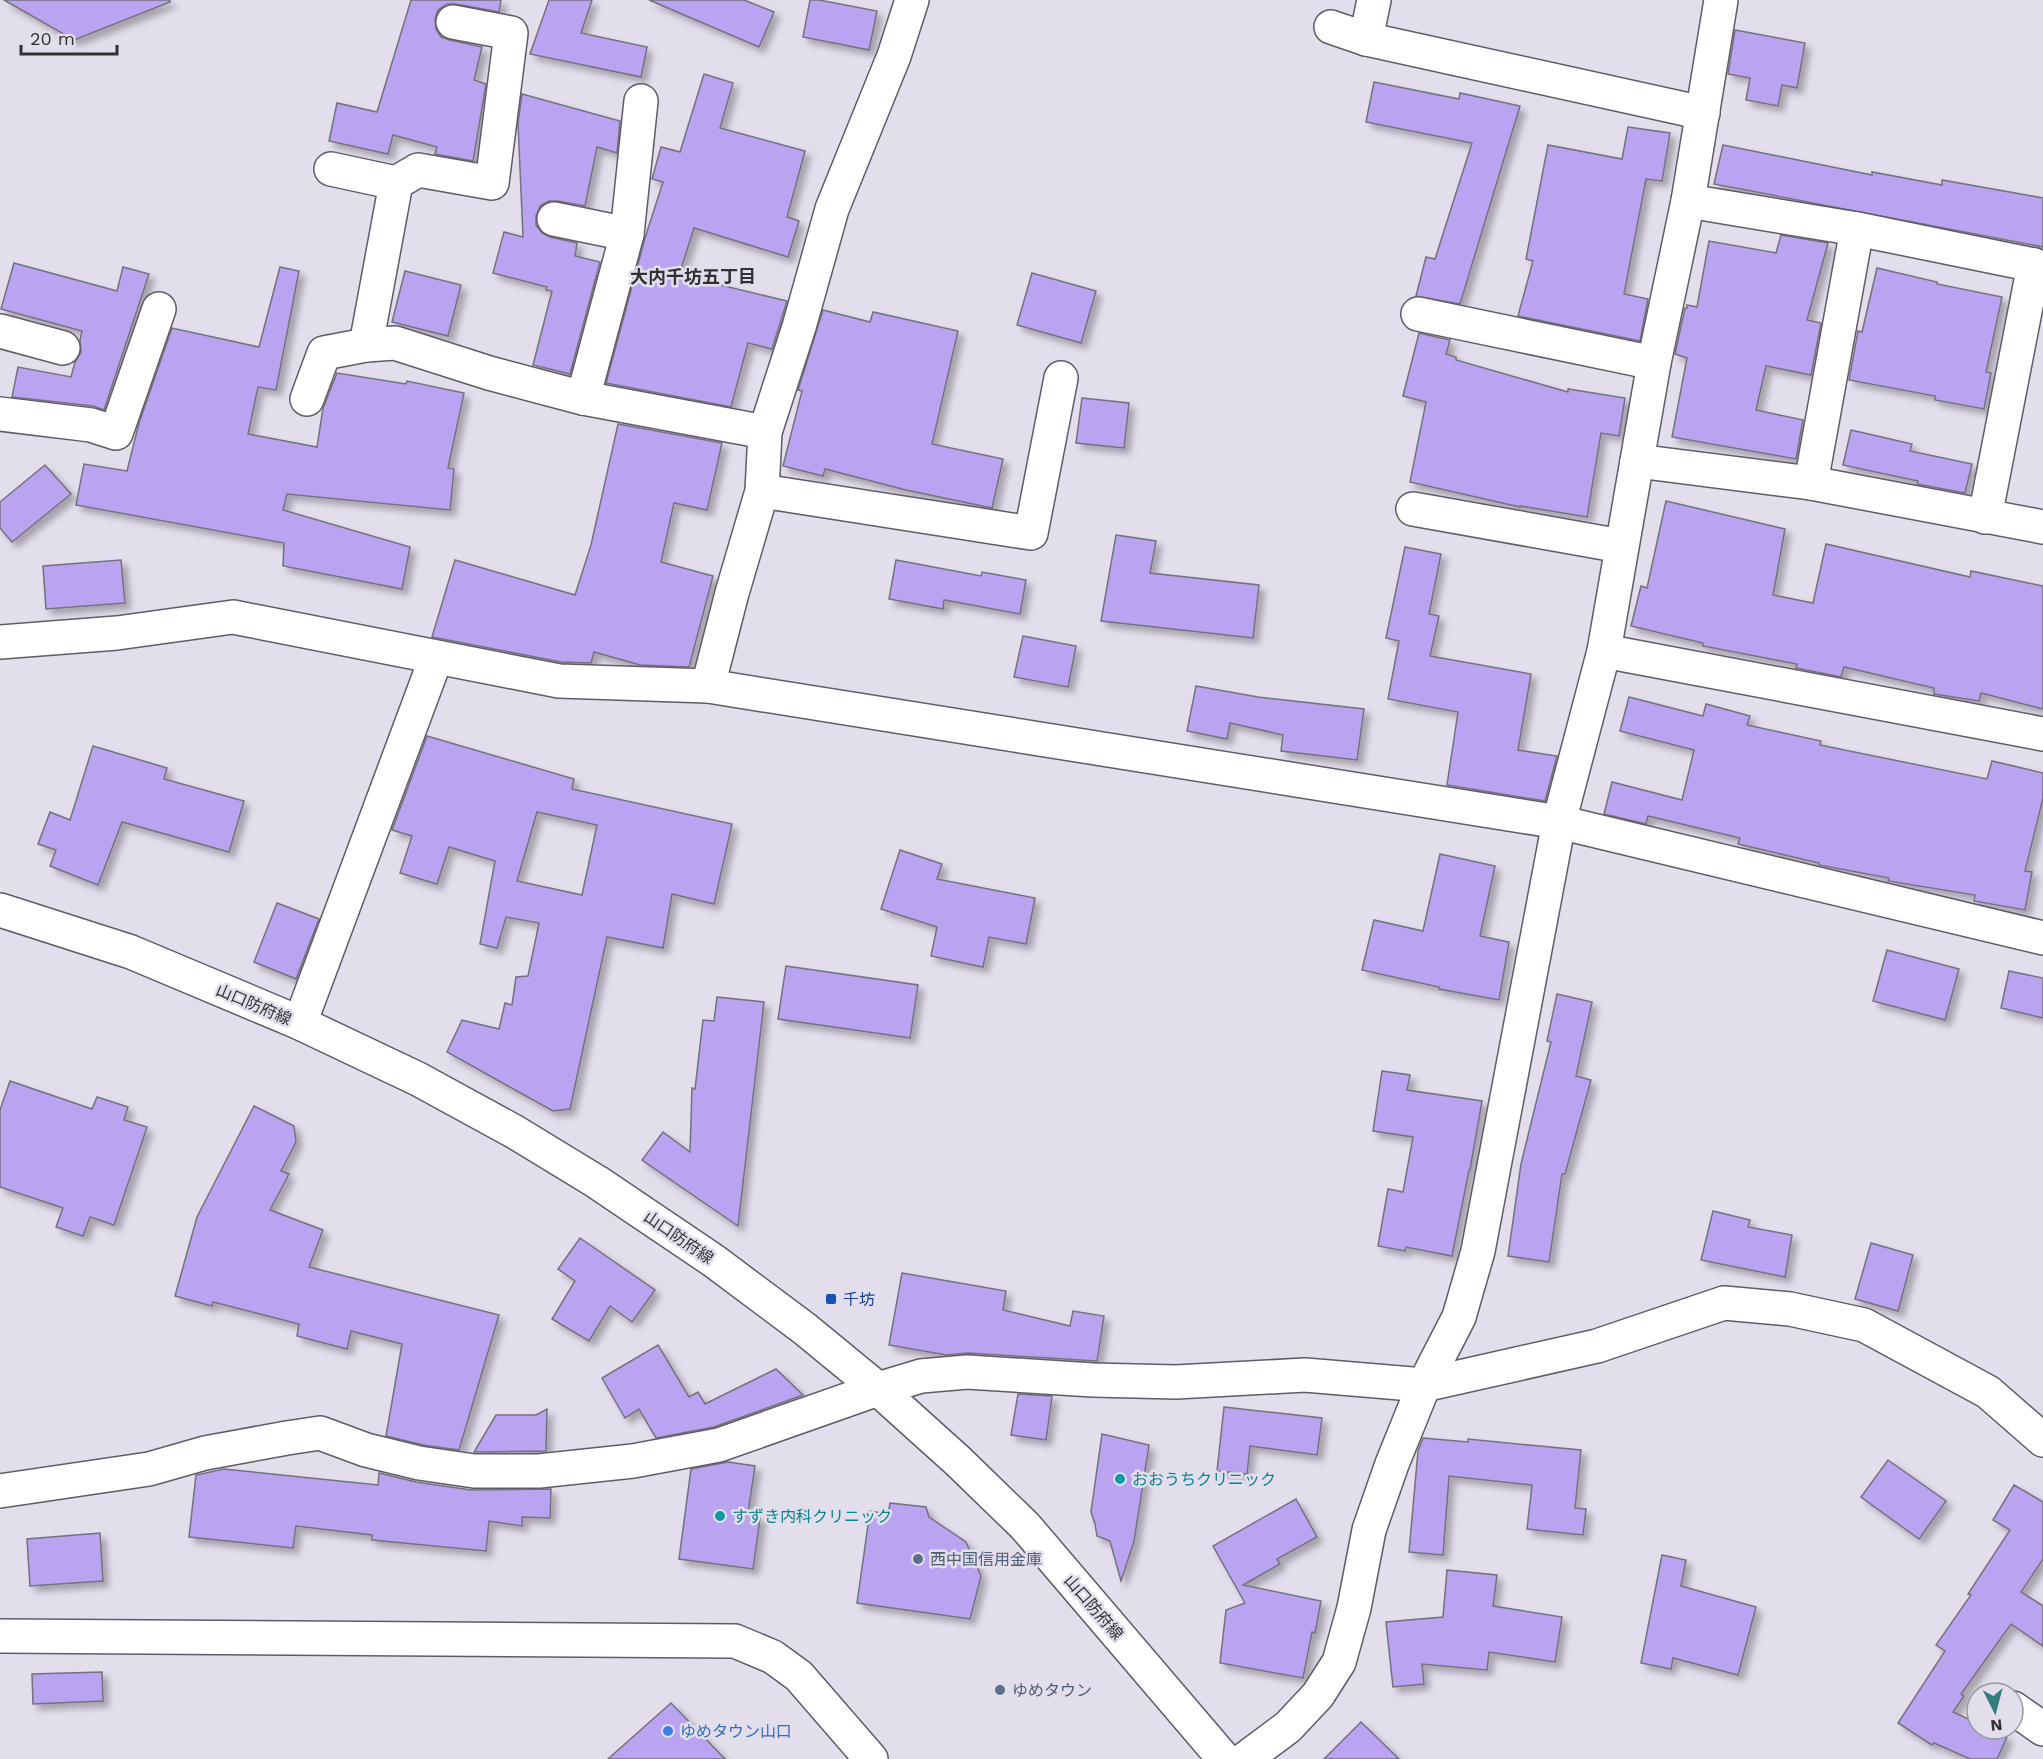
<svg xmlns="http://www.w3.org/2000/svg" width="2043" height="1759" font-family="'Work Sans','Noto Sans JP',sans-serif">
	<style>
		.building { fill: #baa3f0; stroke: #74717d; stroke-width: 1.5; fill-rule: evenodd; filter: url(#shadow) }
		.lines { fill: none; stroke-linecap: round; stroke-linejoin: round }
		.minor-casing { stroke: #5f5c67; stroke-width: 36 }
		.tertiary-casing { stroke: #5f5c67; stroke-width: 36 }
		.primary-casing { stroke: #5f5c67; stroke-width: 36 }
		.minor { stroke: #fff; stroke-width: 33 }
		.tertiary { stroke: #fff; stroke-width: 33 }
		.primary { stroke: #fff; stroke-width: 33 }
		.transit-dot { fill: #1a4fb4; stroke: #e2deec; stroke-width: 2 }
		.culture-dot { fill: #0f9aa8; stroke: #e2deec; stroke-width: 2 }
		.service-dot { fill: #5c6f8a; stroke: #e2deec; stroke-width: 2 }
		.shop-dot { fill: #3f7fe0; stroke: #e2deec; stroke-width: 2 }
		.labels { text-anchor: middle; stroke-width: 5; stroke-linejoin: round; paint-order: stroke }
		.street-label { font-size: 16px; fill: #313035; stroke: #e2deec }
		.transit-label { font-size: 16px; fill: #164399; stroke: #e2deec; text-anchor: start }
		.culture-label { font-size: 16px; fill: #0d838f; stroke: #e2deec; text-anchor: start }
		.service-label { font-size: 16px; fill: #4e5e75; stroke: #e2deec; text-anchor: start }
		.shop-label { font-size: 16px; fill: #366cbe; stroke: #e2deec; text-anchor: start }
		.neighbourhood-label { font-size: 18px; font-weight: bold; fill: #313035; stroke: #e2deec }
	</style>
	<defs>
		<filter id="shadow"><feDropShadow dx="5.5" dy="5.5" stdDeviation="3" flood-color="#0004"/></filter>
	</defs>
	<rect width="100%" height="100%" fill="#e2deec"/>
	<g class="building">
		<path d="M4 0H170V2L74 40Z"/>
		<path d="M411 0H501L499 12 456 4H447L438 10 435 19 436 29 441 37 450 40 482 47 474 80 486 84 473 161 435 154 437 147 393 135 388 154 329 141 337 103 377 112Z"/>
		<path d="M549 0H592L581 33 647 47 641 77 530 54Z"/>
		<path d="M649 0H744L774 12 759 47Z"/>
		<path d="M810 0H819L877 11 869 50 803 37Z"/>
		<path d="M1735 30 1805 43 1797 88 1782 85 1778 106 1746 100 1750 78 1728 74Z"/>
		<path d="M704 74 733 83 720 128 805 151 787 217 799 221 788 257 694 228 679 275 787 301 772 349 748 343 731 407 606 383 645 238 663 182 652 179 661 147 680 152Z"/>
		<path d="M1374 82 1459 99 1460 93 1520 106 1460 304 1416 296 1426 257 1435 259 1472 143 1366 122Z"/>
		<path d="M522 94 620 121 617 153 597 147 585 206 558 201H549L540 206 536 216V225L542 233 550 237 577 243 575 256 600 262 570 374 533 365 552 291 546 290 547 287 493 273 504 232 523 237 518 123Z"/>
		<path d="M1628 127 1670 133 1662 181 1646 179 1624 294 1648 299 1640 341 1518 316 1533 261 1526 259 1548 145 1622 159Z"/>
		<path d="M1723 145 1872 175V172L1942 185V180L2043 198V247L1714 184Z"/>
		<path d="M1781 235 1828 243 1807 320 1821 323 1811 375 1766 366 1756 410 1803 420 1796 459 1672 437 1687 358 1675 354 1685 308H1687V305L1697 307 1709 241 1776 253Z"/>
		<path d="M14 263 117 291 123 267 149 274 104 410 93 406 12 397 18 367 71 377 75 362 81 352 80 340 82 331 1 309Z"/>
		<path d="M280 267 299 271 276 390 258 387 248 434 317 447 323 408 337 373 406 384 407 381 464 393 448 468 454 469 450 510 287 494 283 510 410 547 402 589 283 566 284 543 76 505 84 464 127 471 139 423 172 328 259 347Z"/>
		<path d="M1877 268 1937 282V284L2002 297 1986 372 1991 373 1984 409 1935 400V396L1849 380 1858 331 1862 332Z"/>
		<path d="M405 271 461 285 448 336 392 322Z"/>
		<path d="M1032 273 1096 291 1081 343 1017 325Z"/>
		<path d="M823 310 870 322 873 312 958 331 932 444 1003 459 992 508 906 490 825 469 823 476 783 466 802 391 798 390Z"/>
		<path d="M1419 333 1450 340 1446 354 1456 357V360L1568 392V389L1625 398 1619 436 1601 433 1587 517 1520 506V507L1410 482 1426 402 1403 396Z"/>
		<path d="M1082 398 1129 403 1124 448 1076 443Z"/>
		<path d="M618 424 722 443 707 510 674 503 661 562 713 576 689 667 640 665 594 652 591 663 561 662 432 637 455 560 575 595 591 545Z"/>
		<path d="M1851 430 1912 444 1910 451 1972 464 1965 493 1917 484 1918 481 1843 465Z"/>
		<path d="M45 465 71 494 12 542 0 528V502Z"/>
		<path d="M1666 501 1785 529 1773 595 1813 603 1826 544 1970 577 1971 571 2043 586V709L1981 693 1979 701 1934 694V688L1844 667 1841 677 1796 668 1797 664 1703 646V643L1631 626 1641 586 1647 588Z"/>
		<path d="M1116 535 1156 541 1150 573 1259 585 1253 638 1101 621Z"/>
		<path d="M1405 547 1441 554 1429 614 1439 616 1430 656 1531 674 1518 750 1557 756 1545 801 1447 785 1458 712 1388 699 1399 641 1386 638Z"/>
		<path d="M121 560 125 603 46 609 43 566Z"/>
		<path d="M896 560 981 576 982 572 1026 580 1020 614 944 600 943 609 889 599Z"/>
		<path d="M1023 636 1076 646 1068 687 1014 677Z"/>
		<path d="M1196 686 1258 697 1364 709 1357 760 1281 751 1283 735 1230 723 1227 739 1187 731Z"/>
		<path d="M1629 697 1703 716 1706 704 1750 716 1747 725 1821 741 1820 745 1987 779 1992 761 2043 773V798L2025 871 2032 872 2025 910 1974 901 1975 895 1888 881 1889 878 1819 865V863L1738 844 1740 838 1648 816 1646 824 1604 814 1612 782 1682 800 1694 750 1620 731Z"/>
		<path d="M427 736 574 779 572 789 732 824 714 904 672 894 663 948 607 937 570 1109 553 1111 447 1052 462 1020 499 1029 505 1003 512 1005 516 977 528 976 539 923 506 917 497 948 480 944 495 861 449 847 437 884 400 873 412 836 392 830ZM537 812 597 825 582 895 517 881Z"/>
		<path d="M93 746 167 768 164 779 244 801 229 852 122 822 98 885 50 866 56 850 38 844 50 812 70 820Z"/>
		<path d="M900 850 942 864 937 879 1035 898 1026 944 989 937 983 967 931 956 937 927 881 909Z"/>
		<path d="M1440 854 1495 866 1480 936 1509 942 1499 1000 1439 989V987L1362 970 1374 920 1423 931Z"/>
		<path d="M277 903 319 919 296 979 254 962Z"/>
		<path d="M1887 950 1959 969 1945 1020 1873 1001Z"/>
		<path d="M786 966 918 985 910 1038 778 1019Z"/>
		<path d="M2009 971 2043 978V1018L2001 1008Z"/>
		<path d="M1557 994 1592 1002 1576 1076 1591 1080 1565 1174H1562L1549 1262 1508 1256 1521 1164 1551 1042 1547 1041Z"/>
		<path d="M717 997 764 1002 738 1226 642 1160 663 1132 690 1152 692 1088 695 1089 703 1020 714 1021Z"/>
		<path d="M1382 1071 1410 1075 1407 1090 1482 1101 1470 1170H1469L1452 1256 1406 1247 1405 1251 1378 1246 1388 1189 1403 1192 1413 1137 1373 1131Z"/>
		<path d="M10 1081 92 1109 97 1097 128 1107 124 1120 147 1127 114 1225 90 1217 83 1236 56 1227 63 1208 0 1187V1110Z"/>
		<path d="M254 1106 294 1126 296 1142 281 1171 289 1174 270 1210 323 1230 309 1267 499 1315 459 1450 423 1445 386 1436 402 1344 351 1331 347 1349 297 1336 299 1324 213 1302 212 1306 175 1296 197 1217Z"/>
		<path d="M1713 1211 1750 1220 1748 1227 1792 1235 1785 1277 1701 1260Z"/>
		<path d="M580 1238 655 1290 632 1322 610 1306 589 1341 552 1319 575 1281 558 1269Z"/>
		<path d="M1871 1243 1913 1255 1898 1311 1855 1299Z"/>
		<path d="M902 1273 1006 1291 1003 1310 1070 1326 1073 1311 1104 1316 1097 1361 968 1353 946 1355 889 1345Z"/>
		<path d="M658 1345 689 1397 698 1392 705 1404 776 1369 803 1395 714 1427 656 1438 639 1409 625 1418 602 1378Z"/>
		<path d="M1018 1394 1052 1396 1046 1440 1011 1435Z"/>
		<path d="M1224 1407 1322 1418 1317 1455 1250 1446 1247 1474 1217 1471Z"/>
		<path d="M547 1409 546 1451 474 1452 496 1415H536Z"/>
		<path d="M1102 1434 1149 1445 1134 1541 1121 1581 1110 1541 1097 1536 1095 1524 1091 1512Z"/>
		<path d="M1423 1438 1468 1442V1439L1581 1450 1575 1508 1586 1509 1583 1535 1527 1529 1532 1485 1449 1476 1443 1555 1409 1552 1418 1451Z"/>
		<path d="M1888 1460 1946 1501 1919 1539 1861 1497Z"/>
		<path d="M728 1462 755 1466 748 1513 760 1518 753 1569 679 1559 691 1469Z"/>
		<path d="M224 1469 378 1485 379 1473 416 1482 471 1490 551 1489 550 1518 522 1517V1526L489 1521 486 1551 372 1540V1535L296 1526 293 1548 189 1537 196 1475Z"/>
		<path d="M2014 1485 2043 1502V1559L2021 1592 2043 1606V1646L2011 1624 1961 1694 1964 1696 1953 1712 1977 1723V1729H1990L2007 1737 1997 1759H1970L1934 1743 1932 1745 1898 1723 1945 1651 1936 1645 1971 1595 1968 1594 2010 1530 1993 1520Z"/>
		<path d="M1296 1499 1317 1537 1277 1559 1280 1564 1243 1585 1321 1601 1315 1633 1312 1632 1303 1678 1220 1663 1226 1610 1245 1603 1213 1546Z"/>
		<path d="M890 1503 926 1507 929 1517 966 1542 981 1576 970 1619 857 1603 870 1511 888 1514Z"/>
		<path d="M100 1533 103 1581 30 1586 27 1539Z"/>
		<path d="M1662 1555 1686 1560 1681 1586 1756 1607 1738 1675 1673 1658 1671 1669 1641 1663Z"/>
		<path d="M1447 1570 1497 1575 1493 1606 1562 1617 1555 1662 1489 1652 1487 1670 1422 1664 1424 1684 1393 1687 1386 1622 1443 1617Z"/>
		<path d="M102 1672 103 1701 33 1704 32 1674Z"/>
		<path d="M671 1703 725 1759H608Z"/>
		<path d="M1361 1722 1399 1759H1324Z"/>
	</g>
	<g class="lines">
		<g class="minor-casing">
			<g id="minor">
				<path d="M1331 27 1366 39 1703 113"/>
				<path d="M1366 39 1374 0"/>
				<path d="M331 169 396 183"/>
				<path d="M1688 201 1857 229 2034 265 2043 269"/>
				<path d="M554 219 627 234"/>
				<path d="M1418 314 1654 363"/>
				<path d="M0 331 63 348"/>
				<path d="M366 345 396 183 418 170 492 183 511 33 453 22"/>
				<path d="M583 398 627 234 641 101"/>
				<path d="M307 399 324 353 366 345 395 343 489 373 583 398 765 432"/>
				<path d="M0 414 91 425 116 433 159 309"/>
				<path d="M1637 461 1811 483 2043 527"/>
				<path d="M1811 483 1857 229"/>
				<path d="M762 491 1031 533 1061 378"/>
				<path d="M1413 509 1621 546"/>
				<path d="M1985 517 2034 265"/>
				<path d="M0 642 117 633 233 617 559 681 708 686 1559 822 2043 938"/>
				<path d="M1604 651 2043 734"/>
				<path d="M708 686 732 593 762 491 765 432 799 327 832 209 894 56 912 0"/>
				<path d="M300 1023 436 658"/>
				<path d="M0 1491 149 1469 205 1453 287 1438 320 1433 366 1450 419 1463 474 1471H539L633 1461 719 1445 878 1389 921 1376 967 1372 1093 1380 1176 1382 1305 1375 1424 1385 1597 1346 1724 1303 1790 1309 1864 1325 1988 1392 2043 1440"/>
				<path d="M2013 1708 2043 1729"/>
				<path d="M1245 1759 1288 1727 1318 1695 1339 1662 1354 1608 1369 1530 1392 1464 1424 1385 1459 1317 1478 1251 1559 822 1604 651 1654 363 1688 201 1721 0"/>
			</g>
		</g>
		<g class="tertiary-casing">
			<path id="tertiary" d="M0 1636 735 1641 773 1657 799 1676 871 1759"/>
		</g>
		<g class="primary-casing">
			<path id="primary" d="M0 910 131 952 300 1023 418 1079 515 1132 597 1182 714 1261 805 1329 878 1389 958 1461 1025 1526 1224 1759"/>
		</g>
		<use href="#minor" class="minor"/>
		<use href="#tertiary" class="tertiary"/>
		<use href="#primary" class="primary"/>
	</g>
	<rect class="transit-dot" x="825" y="1293" width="12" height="12" rx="3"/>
	<g class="culture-dot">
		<circle cx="1120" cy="1479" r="6"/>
		<circle cx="720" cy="1516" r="6"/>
	</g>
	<g class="service-dot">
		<circle cx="918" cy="1559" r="6"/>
		<circle cx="1000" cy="1690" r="6"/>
	</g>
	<circle class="shop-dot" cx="668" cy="1731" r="6"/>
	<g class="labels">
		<g class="street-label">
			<text transform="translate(254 1004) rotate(23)" y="6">山口防府線</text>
			<text transform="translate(679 1237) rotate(34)" y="6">山口防府線</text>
			<text transform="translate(1094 1607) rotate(49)" y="6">山口防府線</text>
		</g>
		<g class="transit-label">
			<text x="843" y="1305">千坊</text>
		</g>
		<g class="culture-label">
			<text x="1132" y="1485">おおうちクリニック</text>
			<text x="732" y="1522">すずき内科クリニック</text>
		</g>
		<g class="service-label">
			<text x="930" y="1565">西中国信用金庫</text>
			<text x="1012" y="1696">ゆめタウン</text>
		</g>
		<g class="shop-label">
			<text x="680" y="1737">ゆめタウン山口</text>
		</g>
		<g class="neighbourhood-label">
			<text x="693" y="283">大内千坊五丁目</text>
		</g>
	</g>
	<g transform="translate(1995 1711) rotate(174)"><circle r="28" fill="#e2deec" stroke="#9b98a3" stroke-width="1.5"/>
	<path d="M0-4.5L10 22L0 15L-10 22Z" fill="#347d80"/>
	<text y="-9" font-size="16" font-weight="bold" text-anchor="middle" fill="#313035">N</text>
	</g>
	<path d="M21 45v9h96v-9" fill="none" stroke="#313035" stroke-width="3"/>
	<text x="30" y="45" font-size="18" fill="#313035" stroke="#e2deec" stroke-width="4.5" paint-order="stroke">20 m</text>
</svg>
